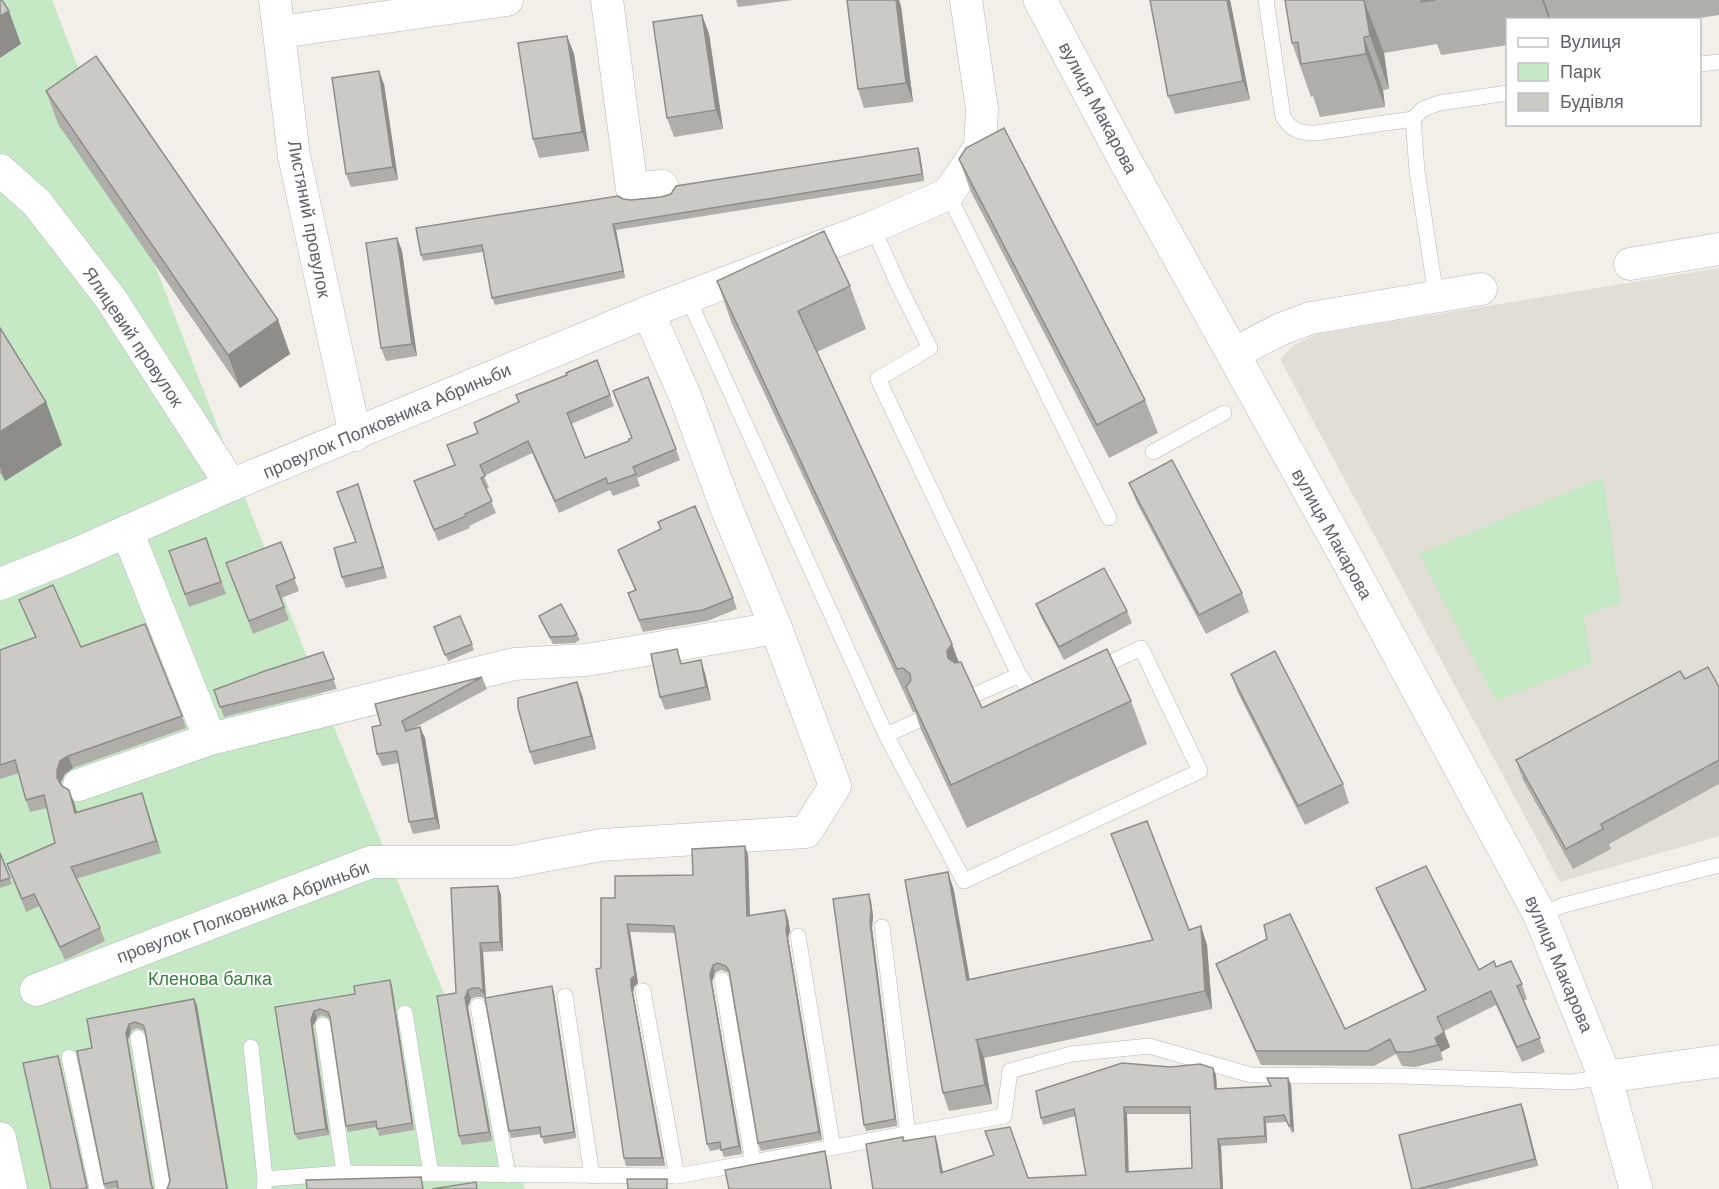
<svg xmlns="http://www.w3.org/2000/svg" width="1719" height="1189" font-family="Helvetica,sans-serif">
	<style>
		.education { fill: #e1ded6 }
		.green { fill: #c5e8c5 }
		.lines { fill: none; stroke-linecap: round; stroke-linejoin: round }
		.service-casing { stroke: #b5b8bc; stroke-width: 16 }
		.minor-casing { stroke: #b5b8bc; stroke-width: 33 }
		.tertiary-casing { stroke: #b5b8bc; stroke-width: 34 }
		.service { stroke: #fff; stroke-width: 15 }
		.minor { stroke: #fff; stroke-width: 32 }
		.tertiary { stroke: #fff; stroke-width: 33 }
		.wall { fill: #afaea9; fill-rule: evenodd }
		.shaded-wall { fill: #8f8d8a }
		.building { fill: #cccac5; stroke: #8f8d8a; stroke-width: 1.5; fill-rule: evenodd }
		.labels { text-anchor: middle; stroke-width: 4.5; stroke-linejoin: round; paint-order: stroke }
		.street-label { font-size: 18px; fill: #5f6368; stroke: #fff }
		.park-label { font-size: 18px; fill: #348238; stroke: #fff }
	</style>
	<rect width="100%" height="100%" fill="#f1efe8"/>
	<path class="education" d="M1719 268V836L1560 882 1280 359 1294 345 1317 334Z"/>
	<g class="green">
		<path d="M0 0H52L338 737 525 1189H0Z"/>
		<path d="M1603 477 1621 603 1583 616 1592 663 1496 701 1419 554Z"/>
	</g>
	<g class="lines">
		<g class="service-casing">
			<g id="service">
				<path d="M1266 0 1283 117C1292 131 1300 133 1316 133L1413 119"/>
				<path d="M1700 64 1719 62"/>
				<path d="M948 194 1109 518"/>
				<path d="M873 227 896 280 930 348 878 379 1019 675 1035 697 1040 694"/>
				<path d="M1436 296 1417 171 1413 119 1423 109 1439 103 1508 93"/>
				<path d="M688 298 886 735 964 881 1200 771 1141 648 1095 670"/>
				<path d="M1153 452 1224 413"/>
				<path d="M972 696 1019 675"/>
				<path d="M886 735 917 721"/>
				<path d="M1540 915 1564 905 1719 865"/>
				<path d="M882 927 908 1134"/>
				<path d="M798 936 833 1148"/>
				<path d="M722 980 753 1162"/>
				<path d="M643 991 677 1176"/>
				<path d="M565 996 592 1176"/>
				<path d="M478 1006 508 1175"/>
				<path d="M405 1013 431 1174"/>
				<path d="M323 1025 344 1173"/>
				<path d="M138 1038 163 1189"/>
				<path d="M251 1047 265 1179"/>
				<path d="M69 1057 97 1189"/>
				<path d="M264 1189 265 1179 344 1173 677 1176 1004 1116 1010 1071 1071 1054 1149 1046 1251 1075 1401 1076 1571 1082 1605 1077"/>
			</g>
		</g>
		<g class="minor-casing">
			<g id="minor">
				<path d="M275 0 294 156 355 435"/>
				<path d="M607 0 632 189 662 186"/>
				<path d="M280 32 507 0"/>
				<path d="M0 170 37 203 111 299 231 485"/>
				<path d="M1630 264 1719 249"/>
				<path d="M1233 354 1281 329 1311 318 1481 289"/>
				<path d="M127 531 210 739"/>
				<path d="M0 584 71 556 231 485 648 312 873 227 948 194 980 147 982 109 966 0"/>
				<path d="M79 785 210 739 514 664 586 660 776 628"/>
				<path d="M36 990 371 862H511L601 845 806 832 835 786 776 628 726 507 685 396 648 312"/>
				<path d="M1605 1077 1719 1061"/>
				<path d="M0 1138 11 1189"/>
			</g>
		</g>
		<g class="tertiary-casing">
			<path id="tertiary" d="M1040 0 1126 162 1345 555 1540 915 1605 1077 1636 1189"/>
		</g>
		<use href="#service" class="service"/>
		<use href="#minor" class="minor"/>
		<use href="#tertiary" class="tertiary"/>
	</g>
	<g class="wall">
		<path d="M736 0H793L738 7Z"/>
		<path d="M847 0H899L901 6 913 102 864 108 858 89Z"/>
		<path d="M1230 0 1250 100 1175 114 1168 96Z"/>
		<path d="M1285 0H1719V15L1686 20H1508V45L1441 55 1437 44 1384 53 1389 89 1383 90 1385 107 1320 117 1313 96 1311 97 1292 43Z"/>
		<path d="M702 15 709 34 723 129 674 137 667 118Z"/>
		<path d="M567 36 574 54 589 151 539 158 533 139Z"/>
		<path d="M384 84 398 180 351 187 346 174Z"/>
		<path d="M46 91 278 320 290 354 240 388 58 124Z"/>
		<path d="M918 148 920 154 924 181 616 230 625 278 495 305 492 298 483 252 423 261 421 255 623 199 631 200 661 197Z"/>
		<path d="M959 159 1145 400 1158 433 1109 458 971 192Z"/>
		<path d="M397 238 402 251 417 356 386 361 381 348Z"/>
		<path d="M717 281 850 286 866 329 817 352 959 662 982 708 1131 701 1147 744 967 828 921 730 915 712H913L732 324Z"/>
		<path d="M0 328 46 402 62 445 5 481 0 473Z"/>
		<path d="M597 360 614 406 571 424 585 458 629 441 632 438 648 377 680 460 637 478 640 486 613 496 610 490 559 513 532 453 484 476 489 488 486 489 496 513 469 526 470 528 438 541 414 481 455 465 477 433 474 423 519 402 567 375Z"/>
		<path d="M1129 483 1242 593 1249 612 1206 634 1136 501Z"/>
		<path d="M358 484 387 578 346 588 342 577 356 542Z"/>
		<path d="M206 538 226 594 189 607 169 551Z"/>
		<path d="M281 542 299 591 281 598 289 620 253 634 226 563Z"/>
		<path d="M618 550 733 598 737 609 707 621 643 632 628 593 635 590 622 561Z"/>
		<path d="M19 600 81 647 182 716 186 728 73 768 65 774 61 782V784L74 802 77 812 142 793 161 853 76 879 100 928 105 941 65 960 39 906 26 912 7 864 55 843 47 808 30 812 26 800 19 773 0 779V650L35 637Z"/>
		<path d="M1036 604 1127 611 1132 623 1064 660 1041 617Z"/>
		<path d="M460 616 474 650 448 661 434 627Z"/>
		<path d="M539 616 577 634 580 640 575 643 553 644 541 622Z"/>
		<path d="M323 652 337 689 224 717 214 690Z"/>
		<path d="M682 664 705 673 711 700 665 710 660 697Z"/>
		<path d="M1231 674 1343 784 1349 803 1305 825 1238 693Z"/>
		<path d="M482 677 487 689 414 728 425 738 440 829 413 834 409 822 399 763 382 766 377 754 381 725Z"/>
		<path d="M1685 679 1719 687V784L1609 844 1611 849 1573 869 1523 780 1516 760Z"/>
		<path d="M582 695 596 749 534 765 530 752Z"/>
		<path d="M1111 834 1189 930 1201 926 1207 945 1212 1009 984 1058 992 1104 949 1111 943 1093 948 872 954 891 970 980 1152 940Z"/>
		<path d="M0 853 12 884 0 888Z"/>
		<path d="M748 854 750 916 788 918 790 931 788 938 822 1140 761 1151 758 1143 729 973 721 970 715 973 712 982 742 1154 724 1157 721 1149 710 1151 707 1144 675 933 630 932 638 983 634 987 633 993 665 1166H626L624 1158 601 968 615 898 693 875Z"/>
		<path d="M498 886 501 895 503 951 483 952 486 998 554 993 576 1138 544 1144 541 1134 511 1138 509 1131 486 1000 482 997H476L471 999 468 1007 492 1141 462 1145 459 1136 456 993Z"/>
		<path d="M1376 888 1479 970 1496 967 1522 984 1527 999 1524 1001 1545 1052 1522 1062 1496 1005 1444 1031 1450 1047 1441 1052 1443 1060 1415 1067 1402 1066 1396 1054 1374 1066 1261 1065 1222 979 1216 964 1345 1029 1425 991 1382 903Z"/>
		<path d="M869 894 871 901 873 916 872 928 897 1126 866 1131 864 1125Z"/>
		<path d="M390 980 392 986 414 1130 379 1136 377 1127 348 1132 346 1126 330 1019 322 1015 317 1018 313 1026 329 1135 298 1140 295 1134 275 1007 355 994Z"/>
		<path d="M194 999 197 1005 170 1181 145 1031 137 1028 131 1031 128 1040 118 1188 106 1189 104 1184 92 1048 87 1019Z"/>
		<path d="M1170 1067 1213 1068 1216 1075 1217 1089 1270 1086 1267 1078H1288L1291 1085 1294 1132 1292 1133 1287 1122 1266 1123 1267 1143 1221 1146 1223 1189H873L904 1141 935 1136 937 1142 943 1172 1028 1178 1086 1175 1076 1116 1043 1125 1041 1118ZM1127 1114H1190L1192 1168 1128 1172Z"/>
		<path d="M1521 1104 1538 1166 1446 1189H1412Z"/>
	</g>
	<g class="shaded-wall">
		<path d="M896 0H899L901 6 913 102 906 83Z"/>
		<path d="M1227 0H1230L1250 100 1243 81Z"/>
		<path d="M1364 0 1384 53 1389 89 1370 36Z"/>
		<path d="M1542 0H1544L1551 20H1549Z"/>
		<path d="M9 11 21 44 0 58V16Z"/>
		<path d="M702 15 709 34 723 129 716 110Z"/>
		<path d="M567 36 574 54 589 151 582 132Z"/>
		<path d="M1364 37 1383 90 1385 107 1366 54Z"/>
		<path d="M379 71 384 84 398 180 393 167Z"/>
		<path d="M918 148 920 154 924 181 922 174Z"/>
		<path d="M613 224 616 230 625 278 623 271Z"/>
		<path d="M397 238 402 251 417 356 412 344Z"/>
		<path d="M278 320 290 354 240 388 228 355Z"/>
		<path d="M46 402 62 445 5 481 0 467V432Z"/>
		<path d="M358 484 362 495 387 578 383 567Z"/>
		<path d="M952 644 968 687 948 658 947 651Z"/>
		<path d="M701 660 705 673 711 700 706 687Z"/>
		<path d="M577 682 582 695 596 749 591 736Z"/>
		<path d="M420 727 425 738 440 829 435 818Z"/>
		<path d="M68 756 73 768 65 774 61 782 62 790 57 778V770L60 761Z"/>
		<path d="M69 790 74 802 80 825 75 813Z"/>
		<path d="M142 793 146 805 161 853 156 841Z"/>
		<path d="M745 846 748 854 750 924 747 916Z"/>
		<path d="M948 872 954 891 973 999 967 980Z"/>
		<path d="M498 886 501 895 503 951 500 942Z"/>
		<path d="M869 894 871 901 873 916 872 928 897 1126 895 1119 870 922Z"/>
		<path d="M785 910 788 918 790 931 788 938 822 1140 819 1132 786 930Z"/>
		<path d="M627 924 630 932 638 983 634 987 633 993 665 1166 662 1158 631 985Z"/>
		<path d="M1201 926 1207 945 1212 1009 1205 991Z"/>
		<path d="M480 943 483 952 486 1000 483 992Z"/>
		<path d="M713 965 715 973 712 982 742 1154 739 1146 710 974Z"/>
		<path d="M390 980 392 986 414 1130 412 1123Z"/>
		<path d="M552 986 554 993 576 1138 574 1132Z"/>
		<path d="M468 990 471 999 468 1007 492 1141 489 1132 465 998Z"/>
		<path d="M194 999 197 1005 228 1189H227Z"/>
		<path d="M314 1011 317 1018 313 1026 329 1135 326 1129 311 1020Z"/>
		<path d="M129 1024 131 1031 128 1040 153 1189 151 1184 126 1033Z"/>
		<path d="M1444 1032 1450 1047 1441 1052 1435 1038Z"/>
		<path d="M977 1040 984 1058 992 1104 985 1085Z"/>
		<path d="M58 1056 60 1062 88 1189 87 1188Z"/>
		<path d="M1213 1068 1216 1075 1217 1096 1215 1089Z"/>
		<path d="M1288 1078 1291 1085 1294 1132 1291 1126Z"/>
		<path d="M1521 1104 1524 1111 1538 1166 1535 1159Z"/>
		<path d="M1124 1107 1127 1114 1129 1179 1126 1172Z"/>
		<path d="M1264 1117 1266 1123 1267 1143 1265 1136Z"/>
		<path d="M935 1136 937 1142 944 1179 941 1173Z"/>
		<path d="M1218 1139 1221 1146 1223 1189H1221Z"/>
		<path d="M825 1151 827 1158 832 1189H831Z"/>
	</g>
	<g class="building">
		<path d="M0 0H2L9 11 0 16Z"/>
		<path d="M847 0H896L906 83 858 89Z"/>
		<path d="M1150 0H1227L1243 81 1168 96Z"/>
		<path d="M1285 0H1364L1370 36 1364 37 1366 54 1301 64 1298 42 1292 43Z"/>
		<path d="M1421 0H1435L1421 2Z"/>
		<path d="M702 15 716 110 667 118 653 22Z"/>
		<path d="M567 36 582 132 533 139 518 43Z"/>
		<path d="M96 56 278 320 228 355 46 91Z"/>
		<path d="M379 71 393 167 346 174 332 78Z"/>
		<path d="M1004 128 1145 400 1097 425 959 159 966 148Z"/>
		<path d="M918 148 922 174 613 224 623 271 492 298 482 245 421 255 416 228 618 196 623 199 631 200 661 197 671 194 676 186Z"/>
		<path d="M824 231 850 286 798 311 952 644 947 651 948 658 955 663 961 662 982 708 1107 649 1131 701 951 785 906 687 911 680 910 674 903 668 897 669 717 281Z"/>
		<path d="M397 238 412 344 381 348 366 243Z"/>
		<path d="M0 328 46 402 0 432Z"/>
		<path d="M597 360 610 395 567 413 585 458 629 441V439L632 438 613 391 648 377 676 449 633 467 636 474 608 484 606 478 555 501 528 441 480 465 485 476 481 478 492 501 465 514 466 516 434 530 414 481 455 465 447 445 478 433 474 423 519 402 516 395 567 375 566 373Z"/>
		<path d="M1172 460 1242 593 1199 615 1129 483Z"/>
		<path d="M358 484 383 567 342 577 334 548 356 542 337 492Z"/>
		<path d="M695 506 733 598 703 610 639 620 628 593 636 590 618 550 661 529 658 522Z"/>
		<path d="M206 538 221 582 185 594 169 551Z"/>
		<path d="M281 542 295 578 276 586 284 607 249 621 226 563Z"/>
		<path d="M1104 568 1127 611 1059 647 1036 604Z"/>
		<path d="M53 585 81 647 145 624 182 716 68 756 60 761 57 770V778L62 786 69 790 75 813 142 793 156 841 71 867 100 928 60 947 34 894 22 899 7 864 55 843 44 795 26 800 15 760 0 765V650L36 637 19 600Z"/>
		<path d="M561 604 577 634 573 636 550 637 539 616Z"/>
		<path d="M460 616 472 644 445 655 434 627Z"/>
		<path d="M677 649 681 664 701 660 706 687 660 697 651 654Z"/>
		<path d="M1275 651 1343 784 1298 806 1231 674Z"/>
		<path d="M323 652 334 679 220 707 214 690 262 672Z"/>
		<path d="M1708 667 1719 687V760L1601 824 1603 829 1566 849 1516 760 1680 671 1685 679Z"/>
		<path d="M482 677 402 721 406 731 420 727 435 818 409 822 397 751 377 754 372 727 381 725 375 704Z"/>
		<path d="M577 682 591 736 530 752 518 708V698Z"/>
		<path d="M1147 821 1189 930 1201 926 1205 991 975 1040H977L985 1085 943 1093 905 880 948 872 967 980 1153 940 1111 834Z"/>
		<path d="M745 846 747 916 785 910 787 923 786 930 819 1132 758 1143 729 971 726 966 718 963 713 965 710 974 739 1146 721 1150 720 1142 707 1144 674 926 627 924 635 975 631 979V985L662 1158H624L596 969 601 968V898H615V876L693 875 692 849Z"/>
		<path d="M0 853 10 878 0 881Z"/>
		<path d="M1426 866 1479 970 1494 961 1496 967 1511 961 1522 984 1517 986 1540 1038 1517 1047 1491 991 1437 1017 1444 1032 1435 1038 1438 1045 1410 1052H1396L1390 1039 1368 1051H1256L1216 964 1267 939 1264 925 1290 914 1345 1029 1426 990 1376 888Z"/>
		<path d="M498 886 500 942 480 943 483 992 479 988H473L468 990 465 998 489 1132 459 1136 437 996 456 993 451 888Z"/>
		<path d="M869 894 871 910 870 922 895 1119 864 1125 833 899Z"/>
		<path d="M390 980 412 1123 377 1129 376 1121 346 1126 330 1017 328 1012 320 1009 314 1011 311 1020 326 1129 295 1134 275 1007 355 994 354 986Z"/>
		<path d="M552 986 574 1132 541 1137 540 1127 509 1131 485 998Z"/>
		<path d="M194 999 227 1189H167L170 1181 145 1030 143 1025 135 1022 129 1024 126 1033 151 1184 153 1189H118L117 1181 104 1184 77 1051 92 1048 87 1019Z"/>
		<path d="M58 1056 87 1188 81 1189H51L23 1063Z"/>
		<path d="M1122 1063 1170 1067 1200 1064 1213 1068 1215 1089 1271 1086 1267 1078H1288L1291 1126H1289L1284 1115 1264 1117 1265 1136 1218 1139 1221 1189H873L866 1144 903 1137V1141L935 1136 941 1173 994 1155 985 1131 1010 1127 1028 1178 1086 1175 1074 1109 1041 1118 1036 1091ZM1124 1107H1190L1192 1168 1126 1172Z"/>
		<path d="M1521 1104 1535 1159 1418 1189H1412L1399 1135Z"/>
		<path d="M825 1151 831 1189H729L725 1170Z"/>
		<path d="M421 1177 423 1189H307L306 1180Z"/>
		<path d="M627 1179H667V1189H628Z"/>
		<path d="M476 1182 477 1189H432Z"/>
	</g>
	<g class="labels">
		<g class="street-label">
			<text transform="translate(1098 108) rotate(62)" y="6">вулиця Макарова</text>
			<text transform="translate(309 219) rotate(79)" y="6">Листяний провулок</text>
			<text transform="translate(133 337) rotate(56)" y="6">Ялицевий провулок</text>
			<text transform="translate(387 421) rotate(-23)" y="6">провулок Полковника Абриньби</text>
			<text transform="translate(1332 534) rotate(61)" y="6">вулиця Макарова</text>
			<text transform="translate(243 912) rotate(-20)" y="6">провулок Полковника Абриньби</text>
			<text transform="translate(1559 964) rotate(67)" y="6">вулиця Макарова</text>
		</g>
		<g class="park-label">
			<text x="210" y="985">Кленова балка</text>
		</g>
	</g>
	<rect x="1506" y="18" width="195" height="108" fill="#ffffff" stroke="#bfc1c3" stroke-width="1.5"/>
	<rect x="1518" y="38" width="30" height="9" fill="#ffffff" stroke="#bfc1c3" stroke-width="1.5"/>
	<text x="1560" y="48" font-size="18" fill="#5f6368">Вулиця</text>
	<rect x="1518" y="63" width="30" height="18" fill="#c5e8c5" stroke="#bfc1c3" stroke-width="1.5"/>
	<text x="1560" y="78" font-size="18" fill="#5f6368">Парк</text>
	<rect x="1518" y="93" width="30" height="18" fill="#cccac5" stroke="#bfc1c3" stroke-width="1.5"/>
	<text x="1560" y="108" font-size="18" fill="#5f6368">Будівля</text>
</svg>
